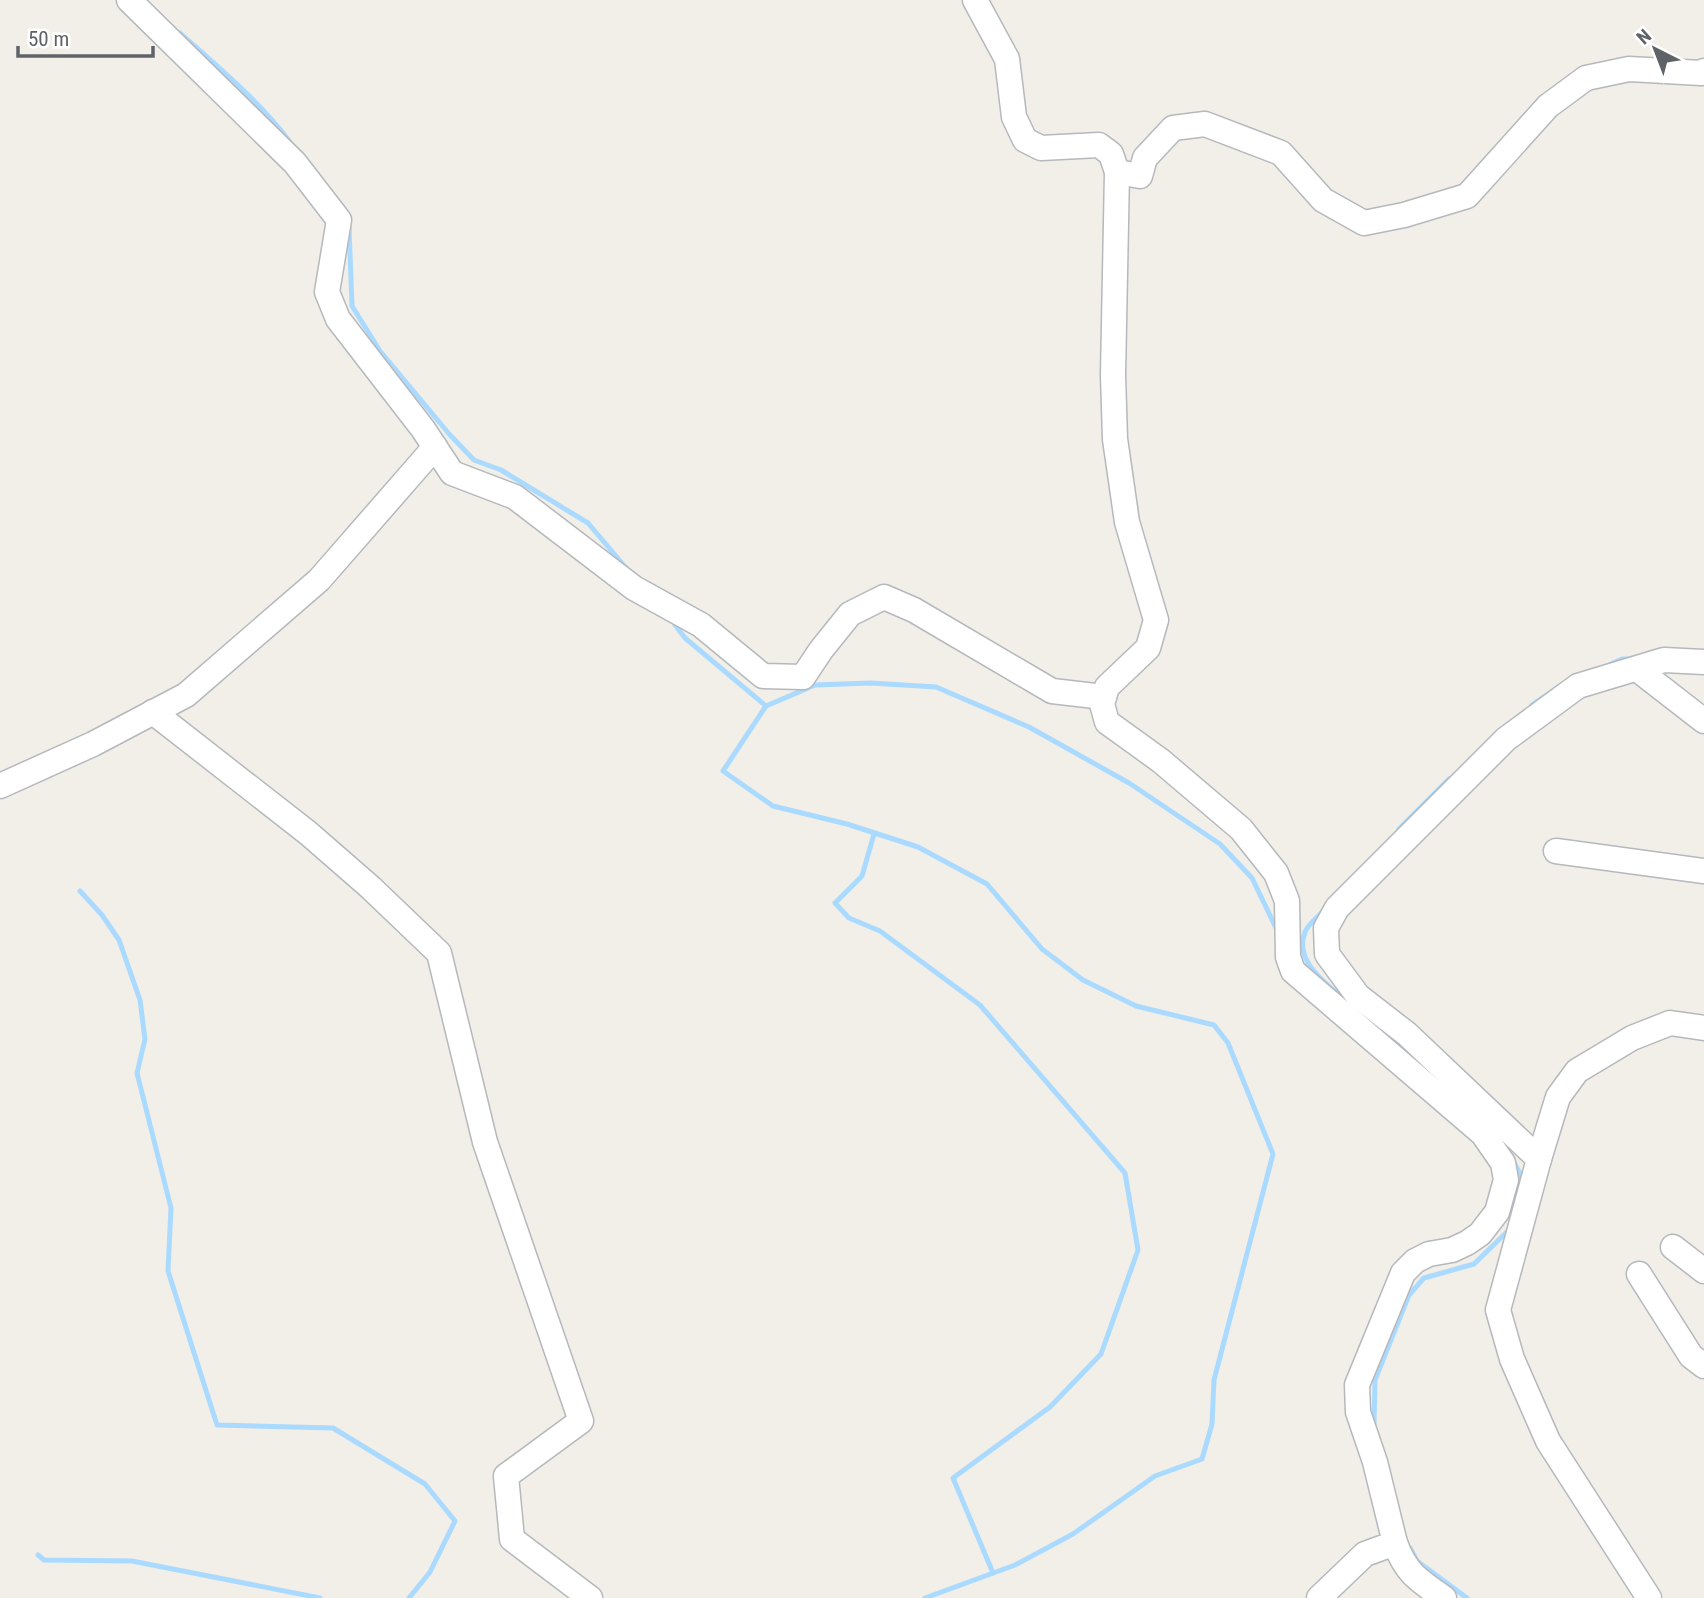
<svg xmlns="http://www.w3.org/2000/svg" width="1704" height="1598" font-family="'Roboto Condensed',sans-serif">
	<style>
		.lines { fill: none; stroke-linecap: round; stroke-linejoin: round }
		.stream { stroke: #aadaff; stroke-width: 5 }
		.minor-casing { stroke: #b5b8bc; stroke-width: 27 }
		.minor { stroke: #fff; stroke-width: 24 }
	</style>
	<rect width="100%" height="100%" fill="#f1efe8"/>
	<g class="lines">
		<g class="stream">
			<path d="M180 33C218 67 259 101 290 142"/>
			<path d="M349 227 352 306 380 351 450 435 474 460 501 470 588 523 626 568"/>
			<path d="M675 625 685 638 766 706"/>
			<path d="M1609 665 1622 659H1629"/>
			<path d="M1532 705 1558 687"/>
			<path d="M1399 829 1449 779"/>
			<path d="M874 834 862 876 835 903 849 918 880 931 980 1005 1125 1173 1138 1250 1101 1354 1050 1407 953 1478 993 1573"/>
			<path d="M80 891 102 915 119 940 140 1000 145 1039 137 1073 171 1208 168 1271 217 1425 333 1428 425 1484 455 1521 430 1572 409 1598"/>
			<path d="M1323 911C1318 917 1308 924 1305 932 1293 963 1329 985 1349 1004"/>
			<path d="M1513 1161 1521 1175 1516 1197"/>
			<path d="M1374 1425 1375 1380 1409 1295 1424 1278 1474 1264 1511 1228"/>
			<path d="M1410 1548 1417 1561 1467 1598"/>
			<path d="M38 1555 44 1560 132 1561 320 1598"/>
			<path d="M925 1598 1015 1565 1073 1534 1155 1476 1202 1459 1212 1424 1214 1380 1273 1154 1228 1043 1214 1025 1136 1006 1083 980 1042 949 987 884 918 847 847 824 773 806 723 771 766 706 815 685 871 683 936 687 1029 727 1129 783 1220 844 1252 878 1277 930"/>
		</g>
		<g class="minor-casing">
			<g id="minor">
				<path d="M129 0 295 163 339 220 327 292 338 319 423 429 452 473 515 497 634 588 701 625 763 676 803 677 821 650 850 614 884 597 914 610 1052 691 1104 697"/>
				<path d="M975 0 1007 59 1014 117 1025 140 1041 148 1099 145 1111 154 1117 172 1113 375 1115 439 1127 522 1156 620 1148 648 1107 687 1102 704 1107 722 1161 761 1241 829 1276 873 1287 901 1288 957 1293 971 1483 1134 1503 1163 1506 1180 1497 1212 1480 1234 1467 1243 1452 1250 1429 1254 1415 1261 1403 1273 1357 1385 1358 1412 1375 1462 1395 1543 1365 1554 1319 1598"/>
				<path d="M1117 172 1140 176 1145 158 1173 128 1205 124 1281 153 1323 200 1364 223 1404 215 1467 196 1548 106 1586 78 1629 69 1701 73 1704 71"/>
				<path d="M1637 669 1704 721"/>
				<path d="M153 712 308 833 370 887 439 953 485 1142 581 1421 506 1476 512 1539 590 1598"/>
				<path d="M0 786 93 744 186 695 319 580 435 447"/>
				<path d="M1556 851 1704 871"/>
				<path d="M1539 1159 1558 1097 1577 1071 1632 1038 1670 1023 1704 1028"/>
				<path d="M1673 1247 1704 1271"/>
				<path d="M1639 1274 1691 1356 1704 1366"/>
				<path d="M1395 1543C1406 1573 1418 1580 1444 1598"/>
				<path d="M1649 1598 1548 1441 1512 1359 1498 1310 1539 1159 1407 1034 1358 996 1327 954 1326 928 1337 908 1506 739 1578 686 1664 660 1704 662"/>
			</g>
		</g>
		<use href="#minor" class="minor"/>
	</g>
	<g transform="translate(1655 49) rotate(318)" stroke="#ffffff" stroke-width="5" paint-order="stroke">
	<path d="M0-5L12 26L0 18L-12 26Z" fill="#5f6368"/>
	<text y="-10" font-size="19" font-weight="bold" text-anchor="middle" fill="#5f6368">N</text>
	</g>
	<path d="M18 46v10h135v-10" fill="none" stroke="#5f6368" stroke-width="3.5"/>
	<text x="28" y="46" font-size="21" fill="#5f6368" stroke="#ffffff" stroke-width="5" paint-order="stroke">50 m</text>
</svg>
